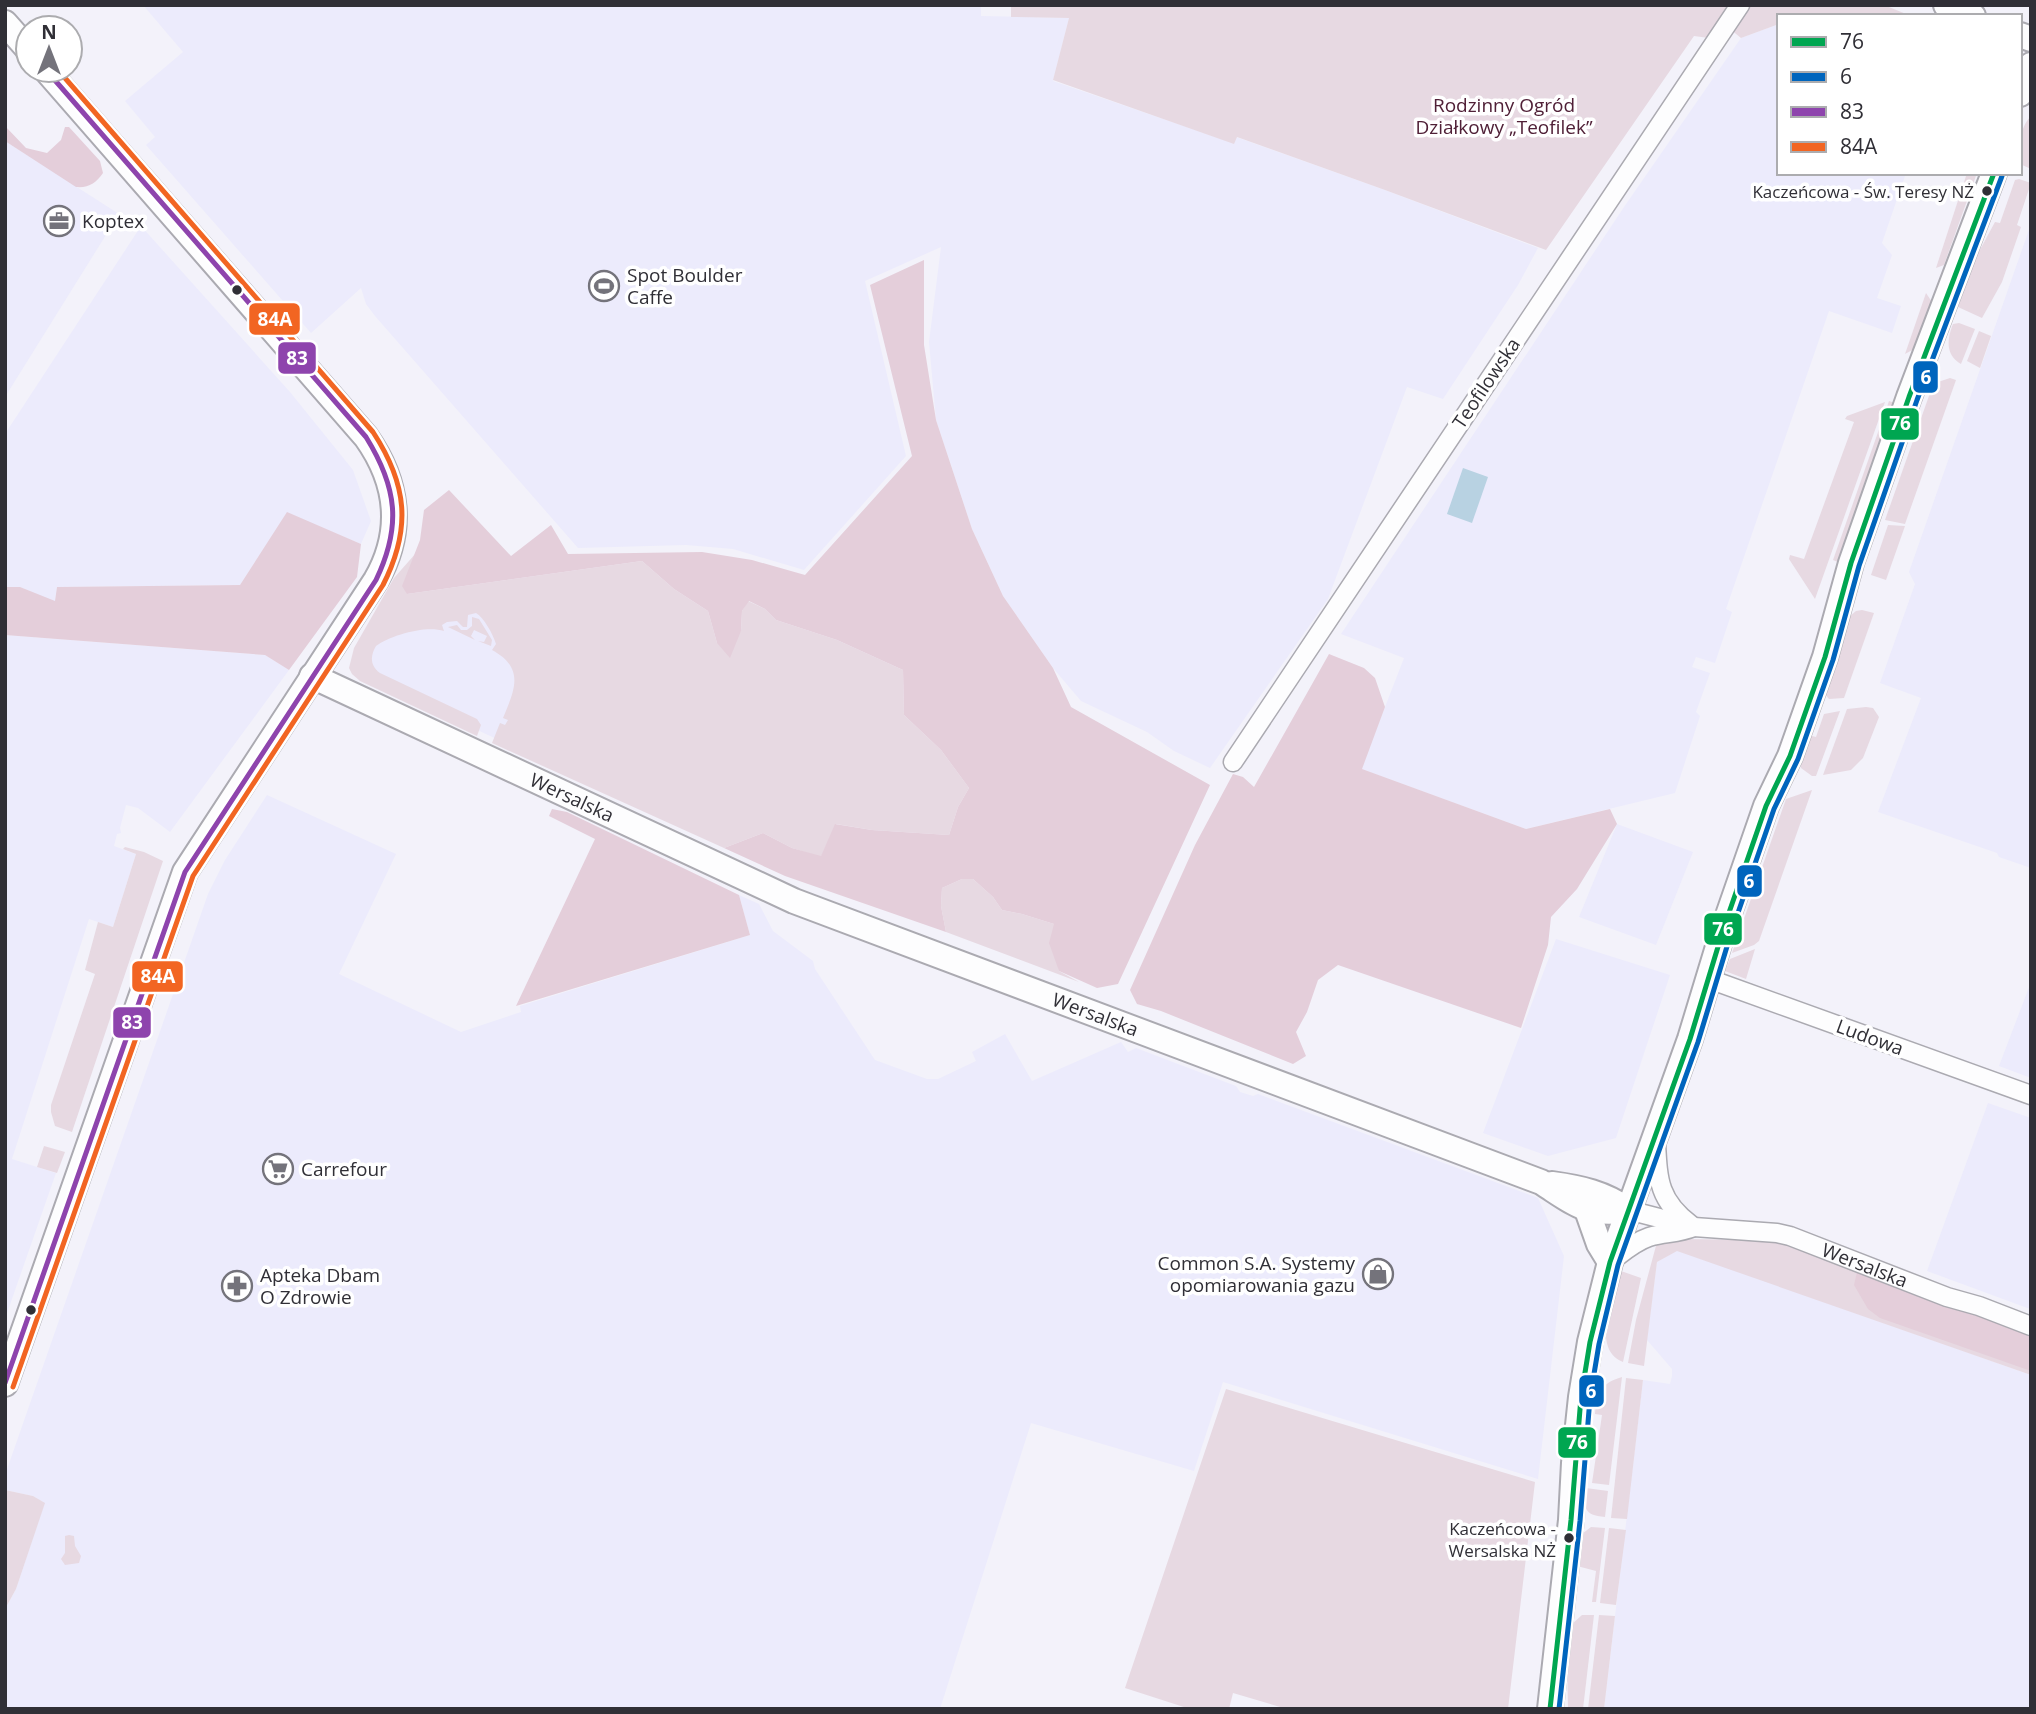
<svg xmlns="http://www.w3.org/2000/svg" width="2036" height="1714" font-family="'Open Sans',sans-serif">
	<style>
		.built { fill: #ecebfc }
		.green { fill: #e7d9e2 }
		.forest { fill: #e4ceda }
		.water { fill: #b8d2e2 }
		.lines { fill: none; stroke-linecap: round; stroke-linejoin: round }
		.street-casing { stroke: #abaab1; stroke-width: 21 }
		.secondary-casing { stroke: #abaab1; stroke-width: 28 }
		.street { stroke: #fdfdfe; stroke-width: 18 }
		.secondary { stroke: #fdfdfe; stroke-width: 24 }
		.bus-1-casing { stroke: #fff; stroke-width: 10 }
		.bus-2-casing { stroke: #fff; stroke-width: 10 }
		.bus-3-casing { stroke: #fff; stroke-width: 10 }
		.bus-4-casing { stroke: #fff; stroke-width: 10 }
		.bus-1 { stroke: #00a651; stroke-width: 5 }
		.bus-2 { stroke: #0065bd; stroke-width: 5 }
		.bus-3 { stroke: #8e44ad; stroke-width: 5 }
		.bus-4 { stroke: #f26522; stroke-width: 5 }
		.bus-dot { fill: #302f36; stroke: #fff; stroke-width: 2.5 }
		.labels { text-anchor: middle; stroke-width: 7; stroke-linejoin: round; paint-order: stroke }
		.bus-label { font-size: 17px; fill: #302f36; stroke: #fff; text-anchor: end }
		.park-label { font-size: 19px; fill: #502037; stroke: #fff }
		.poi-label { font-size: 19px; fill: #302f36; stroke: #fff; text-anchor: start }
		.street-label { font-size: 19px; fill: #302f36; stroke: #fff }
		.line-badge { stroke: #fff; stroke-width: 2.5 }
		.badge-label { font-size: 19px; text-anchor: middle; font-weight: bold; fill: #fff }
	</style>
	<rect width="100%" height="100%" fill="#f3f2fa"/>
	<g class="built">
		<path d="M143 5H981V16L1069 18 1053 81 1233 143 1236 137 1385 190 1538 248 1518 285 1443 399 1407 387 1328 599 1210 768 1174 751 1147 732 1081 701 1053 668 1003 596 972 529 936 420 929 342 941 247 865 281 906 456 804 570 733 549 686 545 578 548 375 316 366 304 361 288 311 333 146 145 155 137 125 101 183 52Z"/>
		<path d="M1779 24V173H1906L1882 243 1892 255 1877 298 1901 306 1892 333 1829 311 1726 609 1732 612 1715 663 1696 657 1692 667 1710 673 1696 712 1700 716 1675 793 1526 829 1361 769 1404 658 1341 634 1624 207 1741 38Z"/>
		<path d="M5 141 119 214 5 397Z"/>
		<path d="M2031 224V868L1999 857 1997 853 1878 812 1921 698 1880 683 1915 584 1909 572Z"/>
		<path d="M141 226 290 392 353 470 371 521 361 544 287 513 240 585 57 587 55 602 20 587H5V434Z"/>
		<path d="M480 608 529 687 505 743 350 670 363 646Z"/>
		<path d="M5 635 265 655 289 670 170 832 138 808 126 805 120 828 121 833 117 834 114 846 136 854 113 927 89 919 12 1159 56 1173 5 1319Z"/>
		<path d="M267 795 396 854 339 974 461 1032 521 1012 520 1006 750 935 739 895 759 904 773 931 813 961 815 969 875 1060 927 1079H938L976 1061 972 1052 1005 1034 1032 1081 1121 1042 1128 1052 1136 1048 1236 1086 1240 1092 1253 1096 1258 1094 1538 1198 1564 1256 1538 1479 1223 1382 1194 1471 1031 1423 940 1709H5V1609L16 1589 44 1503 33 1496 5 1490V1475L208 894 225 860Z"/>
		<path d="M1617 824 1693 852 1656 945 1579 917Z"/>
		<path d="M1556 939 1670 975 1616 1138 1548 1156 1483 1133Z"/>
		<path d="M2031 982V1078L1999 1066Z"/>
		<path d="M1988 1103 2031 1118 2030 1309 1927 1271Z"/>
		<path d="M1677 1250 2031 1375V1709H1604L1643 1380 1670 1384 1672 1376V1369L1647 1340 1657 1262Z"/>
	</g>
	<g class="green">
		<path d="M1011 5H1732L1709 38 1694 36 1546 250 1385 190 1237 137 1234 144 1053 80 1069 18 1011 17Z"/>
		<path d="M1749 5H1884L1911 16H1779V24L1741 38 1730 29Z"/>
		<path d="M2031 116V169L2020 164C2020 146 2018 130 2031 116Z"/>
		<path d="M1967 173H1977L1944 265 1936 268Z"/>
		<path d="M2019 179 2031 183 2017 225 2021 227 2002 282 1982 318 1958 307 1975 259 1995 222 2000 223 2015 180Z"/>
		<path d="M1926 293 1932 302 1916 348 1905 354Z"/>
		<path d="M1959 323 1975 329 1961 364C1945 355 1947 339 1953 324Z"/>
		<path d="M1979 331 1991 336 1980 368 1967 361Z"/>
		<path d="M1950 378 1956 380 1905 524 1885 520 1930 393 1938 382Z"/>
		<path d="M1889 401 1895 403 1840 563 1833 560Z"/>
		<path d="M1885 402 1815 599 1789 559 1790 555 1804 559 1854 422 1845 419 1847 416Z"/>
		<path d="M1888 525 1905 526 1886 580 1871 575Z"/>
		<path d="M416 553 407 594 642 561 674 589 708 611 717 643 741 631 742 611 748 601 765 609 776 620 837 640 903 670 904 715 941 750 969 788 958 807 949 835 872 830 836 824 821 857 792 848 763 833 724 848 492 743 500 723 505 725 508 720 503 718C515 689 525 668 492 650L496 644C493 634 484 618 476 613L468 615 467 627H463L457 621 447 622 442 625 444 631C426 625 391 635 376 646 370 656 370 666 380 673L477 719 481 725 477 736 360 681 352 674 349 668 354 648 394 578Z"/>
		<path d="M1862 610 1874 613 1844 698 1829 699 1823 692 1849 617 1856 611Z"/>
		<path d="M472 617 479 619 492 640 491 646 478 641 484 642 487 636 474 630 471 636 475 640 448 627 457 625 461 630H467L472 626Z"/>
		<path d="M1866 707 1873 708 1879 717 1863 758 1851 770 1823 775 1847 709Z"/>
		<path d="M1840 711 1816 776H1812L1801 768 1800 759 1808 735 1816 737 1824 714Z"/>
		<path d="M1812 790 1759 941 1754 945 1732 953 1786 799Z"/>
		<path d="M125 847 144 852 163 861 72 1132 55 1126 51 1112V1105L95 974 85 970 98 922 113 927 136 854 123 849Z"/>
		<path d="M962 879H973L993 897 1002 910 1022 914 1054 924 1059 971 1079 982 946 932 941 906 942 888Z"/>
		<path d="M1755 949 1746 979 1725 971 1730 959Z"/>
		<path d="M44 1146 65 1152 57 1173 37 1167Z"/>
		<path d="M1678 1239 1783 1240 2031 1330V1375L1677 1251 1657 1262 1644 1366 1628 1363 1636 1320 1657 1242Z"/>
		<path d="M1621 1271 1641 1278 1623 1362C1590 1348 1614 1297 1621 1271Z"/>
		<path d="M1622 1377 1609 1485 1592 1483 1602 1415 1595 1414C1597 1393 1601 1383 1622 1377Z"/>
		<path d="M1626 1378 1643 1380 1627 1519 1611 1518Z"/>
		<path d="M1226 1389 1535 1482 1508 1709H1287L1233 1693 1229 1709H1190L1125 1688Z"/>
		<path d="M1586 1488 1608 1491 1605 1517C1583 1515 1584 1508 1586 1488Z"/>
		<path d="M5 1490 33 1496 45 1503 16 1589 5 1609Z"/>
		<path d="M1591 1527 1605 1528 1596 1602H1592L1596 1571 1577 1566 1582 1534Z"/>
		<path d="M1609 1528 1626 1530 1616 1605 1600 1603Z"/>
		<path d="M69 1535 74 1536 75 1546 81 1556 79 1563 65 1565 61 1559 65 1553V1536Z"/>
		<path d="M1582 1615H1594L1583 1709H1568L1567 1660 1571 1625Z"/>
		<path d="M1599 1615 1615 1616 1604 1709H1588Z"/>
	</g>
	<g class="forest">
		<path d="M5 126 26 148 47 153 61 140 65 127H69L100 161 103 173C96 183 89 188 76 187L5 141Z"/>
		<path d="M924 260V345L936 420 972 529 1003 596 1053 668 1071 707 1210 785 1118 984 1097 988 1059 971 1049 943 1054 924 1022 914 1002 910 993 897 973 879H962L942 888 941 906 946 932 785 876 724 848 763 833 792 848 821 856 835 824 872 830 949 835 958 807 969 788 941 750 904 715 903 670 837 640 776 620 765 609 749 601 742 611 741 631 730 658 717 643 708 611 674 589 642 561 407 594 402 586 420 540 424 510 449 490 511 556 551 525 568 554 702 552 752 560 805 575 912 456 870 285Z"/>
		<path d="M287 512 361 544 357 577 289 670 265 655 5 635V587H20L55 601 57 587 240 585Z"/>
		<path d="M1329 654 1364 668 1375 678 1385 707 1362 769 1526 829 1610 809 1617 824 1577 889 1551 917 1548 945 1521 1028 1338 965 1318 980 1307 1012 1296 1032 1306 1056 1293 1064 1161 1011 1137 1004 1130 990 1195 845 1233 774 1243 777 1254 787Z"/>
		<path d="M552 809 567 812 739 895 750 935 516 1006 595 839 549 816Z"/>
		<path d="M1857 1272C1914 1297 1973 1312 2031 1334V1371L1880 1318 1868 1309 1854 1285Z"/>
	</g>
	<path class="water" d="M1463 468 1488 477 1472 523 1447 514Z"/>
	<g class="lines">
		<g class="street-casing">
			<g id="street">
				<path d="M1233 762 1740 5"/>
				<path d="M1709 979 2031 1095"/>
				<path d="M1656 1143C1658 1181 1659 1201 1691 1225"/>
				<path id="s1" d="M1628 1210 1694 1227 1777 1233 1790 1236 1947 1297 1979 1306 2031 1326"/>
				<path d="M1610 1262C1622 1253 1634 1242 1649 1237 1665 1232 1677 1234 1694 1227"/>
			</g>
		</g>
		<g class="secondary-casing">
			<g id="secondary">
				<path d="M1946 5 1973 16"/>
				<path d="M5 23 28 49"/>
				<path d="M2020 35 2031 39"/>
				<path d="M2020 94 2031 65"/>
				<path id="s2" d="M312 676 794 901 1541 1182C1574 1203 1587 1217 1628 1210"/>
				<path d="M1552 1184C1581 1188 1604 1193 1628 1210"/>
				<path d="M1587 1210 1599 1244 1610 1262"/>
				<path d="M5 1384 185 872 376 580C404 531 398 482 366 437L46 70"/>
				<path d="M1550 1709 1571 1520 1574 1463 1581 1397 1590 1342 1610 1262 1690 1039 1724 927 1766 806 1790 756 1825 657 1851 563 1909 397 1994 173"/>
			</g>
		</g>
		<use href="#street" class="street"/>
		<use href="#secondary" class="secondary"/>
		<g class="bus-1-casing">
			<path id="bus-1" d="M1550 1709 1571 1520 1581 1397 1590 1342 1610 1262 1690 1039 1724 927 1766 806 1790 756 1825 657 1851 563 1909 397 1994 173"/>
		</g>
		<g class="bus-2-casing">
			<path id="bus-2" d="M1559 1709 1580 1521 1590 1398 1599 1344 1618 1265 1698 1042 1732 930 1774 809 1798 759 1833 660 1859 566 1917 400 2002 176"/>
		</g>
		<g class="bus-3-casing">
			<path id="bus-3" d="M5 1383 185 872 376 580C402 526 397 487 366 437L46 70"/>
		</g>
		<g class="bus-4-casing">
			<path id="bus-4" d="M13 1387 193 876 383 585C412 528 407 484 373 432L58 70"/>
		</g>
		<use href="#bus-1" class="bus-1"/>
		<use href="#bus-2" class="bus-2"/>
		<use href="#bus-3" class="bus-3"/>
		<use href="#bus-4" class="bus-4"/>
	</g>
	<defs>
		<g id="office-ring" transform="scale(1.575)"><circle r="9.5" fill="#fff" stroke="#74737b" stroke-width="1.5"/><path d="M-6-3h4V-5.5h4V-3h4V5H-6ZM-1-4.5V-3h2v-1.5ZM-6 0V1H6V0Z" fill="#74737b"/></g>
		<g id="stadium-ring" transform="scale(1.575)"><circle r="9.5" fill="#fff" stroke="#74737b" stroke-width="1.5"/><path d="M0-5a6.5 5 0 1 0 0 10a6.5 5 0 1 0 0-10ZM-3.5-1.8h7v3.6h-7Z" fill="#74737b"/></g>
		<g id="supermarket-ring" transform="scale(1.575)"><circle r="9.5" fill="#fff" stroke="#74737b" stroke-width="1.5"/><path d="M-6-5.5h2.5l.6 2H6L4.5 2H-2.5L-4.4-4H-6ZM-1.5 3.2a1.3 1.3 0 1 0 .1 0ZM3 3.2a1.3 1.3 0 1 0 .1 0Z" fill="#74737b"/></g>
		<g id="shop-ring" transform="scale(1.575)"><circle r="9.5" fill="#fff" stroke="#74737b" stroke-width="1.5"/><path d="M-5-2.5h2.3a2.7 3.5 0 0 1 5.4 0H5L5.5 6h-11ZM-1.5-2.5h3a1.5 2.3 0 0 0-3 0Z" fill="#74737b"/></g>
		<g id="pharmacy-ring" transform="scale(1.575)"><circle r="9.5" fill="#fff" stroke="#74737b" stroke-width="1.5"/><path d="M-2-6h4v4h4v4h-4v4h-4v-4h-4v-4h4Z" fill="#74737b"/></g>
	</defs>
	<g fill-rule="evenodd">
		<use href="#office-ring" x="59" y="221"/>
		<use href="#stadium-ring" x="604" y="286"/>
		<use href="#supermarket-ring" x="278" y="1169"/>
		<use href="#shop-ring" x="1378" y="1274"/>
		<use href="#pharmacy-ring" x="237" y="1286"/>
	</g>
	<g class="bus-dot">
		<circle cx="1987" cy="191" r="6"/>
		<circle cx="237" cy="290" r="6"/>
		<circle cx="31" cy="1310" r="6"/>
		<circle cx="1569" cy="1538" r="6"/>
	</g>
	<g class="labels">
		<g class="bus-label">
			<text x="1974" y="198">Kaczeńcowa - Św. Teresy NŻ</text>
			<text x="1556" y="1535">Kaczeńcowa -<tspan x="1556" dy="22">Wersalska NŻ</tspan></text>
		</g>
		<g class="park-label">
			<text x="1504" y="112">Rodzinny Ogród<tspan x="1504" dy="22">Działkowy „Teofilek”</tspan></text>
		</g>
		<g class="poi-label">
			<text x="82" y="228">Koptex</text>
			<text x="627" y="282">Spot Boulder<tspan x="627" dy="22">Caffe</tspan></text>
			<text x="301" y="1176">Carrefour</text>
			<text x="1355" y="1270" text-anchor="end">Common S.A. Systemy<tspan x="1355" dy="22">opomiarowania gazu</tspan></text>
			<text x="260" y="1282">Apteka Dbam<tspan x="260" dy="22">O Zdrowie</tspan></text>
		</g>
		<g class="street-label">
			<text transform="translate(1486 383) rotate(-56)" y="7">Teofilowska</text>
			<text dy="7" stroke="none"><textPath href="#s2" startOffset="287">Wersalska</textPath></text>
			<text dy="7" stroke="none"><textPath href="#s2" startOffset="854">Wersalska</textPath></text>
			<text transform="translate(1870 1037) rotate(20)" y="7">Ludowa</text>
			<text dy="7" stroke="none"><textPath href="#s1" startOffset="245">Wersalska</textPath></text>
		</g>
	</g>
	<g class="line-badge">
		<rect x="248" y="302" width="53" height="34" rx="7" fill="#f26522"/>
		<rect x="277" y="341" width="40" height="34" rx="7" fill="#8e44ad"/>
		<rect x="1912" y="360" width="27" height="34" rx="7" fill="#0065bd"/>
		<rect x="1880" y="407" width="40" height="34" rx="7" fill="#00a651"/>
		<rect x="1736" y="864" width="27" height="34" rx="7" fill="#0065bd"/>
		<rect x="1703" y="912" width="40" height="34" rx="7" fill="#00a651"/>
		<rect x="131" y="960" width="53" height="33" rx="7" fill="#f26522"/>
		<rect x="112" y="1006" width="40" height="33" rx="7" fill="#8e44ad"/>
		<rect x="1578" y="1374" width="27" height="34" rx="7" fill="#0065bd"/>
		<rect x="1557" y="1426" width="40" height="33" rx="7" fill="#00a651"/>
	</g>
	<g class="badge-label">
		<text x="275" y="326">84A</text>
		<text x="297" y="365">83</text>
		<text x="1926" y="384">6</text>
		<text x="1900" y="430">76</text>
		<text x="1749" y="888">6</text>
		<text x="1723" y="936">76</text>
		<text x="158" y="983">84A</text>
		<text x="132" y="1029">83</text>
		<text x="1591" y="1398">6</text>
		<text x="1577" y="1449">76</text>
	</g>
	<rect width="2036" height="1714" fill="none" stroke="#302f36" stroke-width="14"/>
	<rect x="1777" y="14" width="245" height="161" fill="#ffffff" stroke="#acacaf" stroke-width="2"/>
	<rect x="1791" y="37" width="35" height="10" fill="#00a651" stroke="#acacaf" stroke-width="2"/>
	<text x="1840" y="49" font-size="21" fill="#302f36">76</text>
	<rect x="1791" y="72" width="35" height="10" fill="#0065bd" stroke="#acacaf" stroke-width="2"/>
	<text x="1840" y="84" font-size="21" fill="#302f36">6</text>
	<rect x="1791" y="107" width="35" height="10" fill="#8e44ad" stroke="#acacaf" stroke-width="2"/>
	<text x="1840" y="119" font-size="21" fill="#302f36">83</text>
	<rect x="1791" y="142" width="35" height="10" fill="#f26522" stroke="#acacaf" stroke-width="2"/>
	<text x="1840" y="154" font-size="21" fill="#302f36">84A</text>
	<g transform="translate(49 49)"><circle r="33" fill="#ffffff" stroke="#acacaf" stroke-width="2"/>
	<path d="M0-5L12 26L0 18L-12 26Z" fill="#74737b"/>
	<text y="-10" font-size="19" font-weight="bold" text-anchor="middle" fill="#302f36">N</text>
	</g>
</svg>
